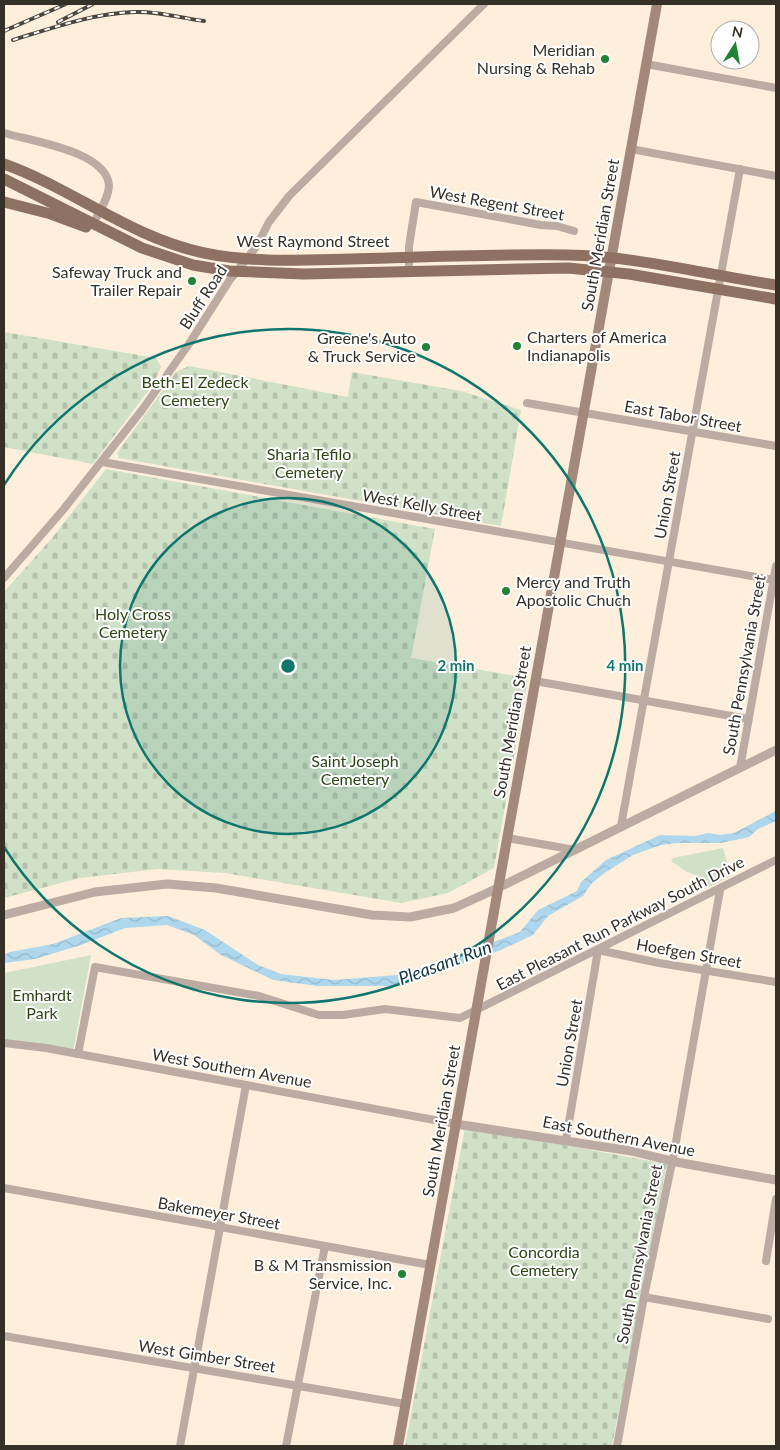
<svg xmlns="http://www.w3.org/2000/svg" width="780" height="1450" font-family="Lato,sans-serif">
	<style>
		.green { fill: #d1e1c7 }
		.cemetery { fill: url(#cemetery-stones) }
		.water { fill: url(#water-waves) }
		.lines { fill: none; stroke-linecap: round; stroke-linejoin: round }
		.minor { stroke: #bcaba2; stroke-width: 8 }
		.tertiary { stroke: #bcaba2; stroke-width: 9 }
		.secondary { stroke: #a2897c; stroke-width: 10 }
		.primary { stroke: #8e7161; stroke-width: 11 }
		.rail-casing { stroke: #4d463c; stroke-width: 4 }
		.rail { stroke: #fff; stroke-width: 2; stroke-dasharray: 5.5; stroke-linecap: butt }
		.ring { fill: none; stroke: #0f766e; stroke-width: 2.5 }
		.poi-dot { fill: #218234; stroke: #fff; stroke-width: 2 }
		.labels { text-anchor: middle; stroke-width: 4; stroke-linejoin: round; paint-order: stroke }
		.poi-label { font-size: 16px; fill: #352f26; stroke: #fff; text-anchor: end }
		.street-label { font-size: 16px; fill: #352f26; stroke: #fff }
		.park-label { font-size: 16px; fill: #2c4614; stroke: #fff }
		.water-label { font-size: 18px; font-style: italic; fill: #103343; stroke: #fff }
		.centre { fill: #0f766e; stroke: #fff; stroke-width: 2.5 }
		.ring-label { font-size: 15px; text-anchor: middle; font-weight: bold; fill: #0f766e; stroke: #fff; stroke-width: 4; stroke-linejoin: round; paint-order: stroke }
	</style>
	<defs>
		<pattern id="cemetery-stones" width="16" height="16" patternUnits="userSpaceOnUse" patternTransform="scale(1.25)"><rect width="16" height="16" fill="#d1e1c7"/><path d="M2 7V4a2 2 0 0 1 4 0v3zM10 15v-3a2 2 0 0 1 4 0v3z" fill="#b4c1ab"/></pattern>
		<pattern id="water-waves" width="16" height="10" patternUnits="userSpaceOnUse" patternTransform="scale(1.25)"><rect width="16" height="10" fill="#aed7ed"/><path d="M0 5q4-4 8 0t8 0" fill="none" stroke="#96b9cb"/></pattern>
	</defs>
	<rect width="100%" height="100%" fill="#fdefdc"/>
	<g class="green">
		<path d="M723 848 731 876 705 889 699 876 687 872 671 861 673 858Z"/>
		<path d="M91 955 73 1052 4 1041V973Z"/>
	</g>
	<g class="cemetery">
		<path d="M4 332 156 358 161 367 154 383 93 464 4 447Z"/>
		<path d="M189 366 348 397 352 372 461 391 521 410 501 526 119 458 117 453 176 372Z"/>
		<path d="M106 469 435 529 411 658 528 678 494 868 448 893 401 903 225 873 158 869 80 878 4 898V592L52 538Z"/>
		<path d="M465 1127 667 1164 612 1446H405Z"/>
	</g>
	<path class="water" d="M776 807V821L758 829 749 837 721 843H677L661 845 633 855 606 872 592 883 583 896 548 916 533 935 501 950 398 986H317L273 980 221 955 194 935 167 925 125 928 81 945 35 959 4 963V955L10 952 53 944 121 918 168 916 205 930 258 965 281 974 334 980 397 975 450 959 520 932 538 910 577 891 581 882 606 860 660 835 695 836 708 833 720 835 734 833 774 812Z"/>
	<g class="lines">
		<g class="minor">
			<path d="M646 64 776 88"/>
			<path d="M4 133C31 141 106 151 109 185 109 198 98 214 93 224"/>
			<path d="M631 149 776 176"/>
			<path d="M409 271V246L416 202 541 225 557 226 574 231"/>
			<path d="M527 403 776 446"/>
			<path d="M102 462 774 580"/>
			<path d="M4 578 63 510 142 410 189 344 229 281 256 247 269 222 289 196 484 4"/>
			<path d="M535 681 748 719"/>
			<path d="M740 768 776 566"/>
			<path d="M621 826 740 169"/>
			<path d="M507 838 575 850"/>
			<path d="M4 1043 46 1048 456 1124"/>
			<path d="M78 1054 95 967 259 996 319 1015H343L385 1009 460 1018 776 860"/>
			<path d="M566 1140 598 950 659 963 776 982"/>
			<path d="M4 1188 430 1265"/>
			<path d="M766 1261 776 1199"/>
			<path d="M644 1297 768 1319"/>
			<path d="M4 1336 405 1404"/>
			<path d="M180 1446 246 1085"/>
			<path d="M286 1446 325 1246"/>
			<path d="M617 1446 644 1297 674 1153 720 890"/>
		</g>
		<g class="tertiary">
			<path d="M4 915 95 892 167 884 216 888 372 915 410 917 454 908 498 888 776 750"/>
			<path d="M456 1124 631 1151 676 1162 776 1180"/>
		</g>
		<path class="secondary" d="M398 1446 657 4"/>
		<g class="primary">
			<path d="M4 164C74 189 129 237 204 253 252 263 302 260 351 259 423 257 495 254 567 255 637 256 707 275 776 285"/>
			<path d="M4 179 142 248 193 265 229 271 304 274 568 268 629 274 776 299"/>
			<path d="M4 202 51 214 86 227"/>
		</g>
		<g class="rail-casing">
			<g id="rail">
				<path d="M58 22 93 4"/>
				<path d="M4 31 66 4"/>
				<path d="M13 40C52 28 94 13 135 12 157 11 181 18 204 21"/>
			</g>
		</g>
		<use href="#rail" class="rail"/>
	</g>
	<circle cx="288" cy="666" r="168" fill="#0f766e" fill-opacity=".12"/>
	<g class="ring">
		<circle cx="288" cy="666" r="168"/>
		<path d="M4 485A337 337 0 1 1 4 847"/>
	</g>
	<g class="poi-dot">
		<circle cx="605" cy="59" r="5"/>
		<circle cx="192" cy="281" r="5"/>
		<circle cx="517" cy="346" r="5"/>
		<circle cx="426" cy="347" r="5"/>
		<circle cx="506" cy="591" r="5"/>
		<circle cx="402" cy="1274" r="5"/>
	</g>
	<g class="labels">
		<g class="poi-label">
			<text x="595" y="56">Meridian<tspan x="595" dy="18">Nursing &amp; Rehab</tspan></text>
			<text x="182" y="278">Safeway Truck and<tspan x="182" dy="18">Trailer Repair</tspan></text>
			<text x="527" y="343" text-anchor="start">Charters of America<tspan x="527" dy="18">Indianapolis</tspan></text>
			<text x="416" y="344">Greene's Auto<tspan x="416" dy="18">&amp; Truck Service</tspan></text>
			<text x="516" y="588" text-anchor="start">Mercy and Truth<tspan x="516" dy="18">Apostolic Chuch</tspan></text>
			<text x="392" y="1271">B &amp; M Transmission<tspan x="392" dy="18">Service, Inc.</tspan></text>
		</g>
		<g class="street-label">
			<text transform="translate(497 203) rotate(10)" y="6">West Regent Street</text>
			<text transform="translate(600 235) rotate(-80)" y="6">South Meridian Street</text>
			<text x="313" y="247">West Raymond Street</text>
			<text transform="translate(203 297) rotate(-57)" y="6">Bluff Road</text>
			<text transform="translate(683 416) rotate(10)" y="6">East Tabor Street</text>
			<text transform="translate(667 495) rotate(-80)" y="6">Union Street</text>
			<text transform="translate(422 505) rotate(10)" y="6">West Kelly Street</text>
			<text transform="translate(744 665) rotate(-80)" y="6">South Pennsylvania Street</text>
			<text transform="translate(512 722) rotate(-80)" y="6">South Meridian Street</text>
			<text transform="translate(620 923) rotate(-27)" y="6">East Pleasant Run Parkway South Drive</text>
			<text transform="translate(689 953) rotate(10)" y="6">Hoefgen Street</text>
			<text transform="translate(569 1043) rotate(-80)" y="6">Union Street</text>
			<text transform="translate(232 1068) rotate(10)" y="6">West Southern Avenue</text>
			<text transform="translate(441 1121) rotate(-80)" y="6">South Meridian Street</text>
			<text transform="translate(619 1136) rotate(11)" y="6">East Southern Avenue</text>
			<text transform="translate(219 1213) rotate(10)" y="6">Bakemeyer Street</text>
			<text transform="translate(639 1254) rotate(-79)" y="6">South Pennsylvania Street</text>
			<text transform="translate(207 1356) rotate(9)" y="6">West Gimber Street</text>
		</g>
		<g class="park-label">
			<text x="195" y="388">Beth-El Zedeck<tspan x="195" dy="18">Cemetery</tspan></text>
			<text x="309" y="460">Sharia Tefilo<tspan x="309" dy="18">Cemetery</tspan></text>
			<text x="133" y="620">Holy Cross<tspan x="133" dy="18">Cemetery</tspan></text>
			<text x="355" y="767">Saint Joseph<tspan x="355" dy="18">Cemetery</tspan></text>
			<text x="42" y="1001">Emhardt<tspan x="42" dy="18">Park</tspan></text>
			<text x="544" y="1258">Concordia<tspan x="544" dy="18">Cemetery</tspan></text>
		</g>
		<g class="water-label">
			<text transform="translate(445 963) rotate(-20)" y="6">Pleasant Run</text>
		</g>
	</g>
	<circle cx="288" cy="666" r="8" class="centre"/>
	<g class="ring-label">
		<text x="456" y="671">2 min</text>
		<text x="625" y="671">4 min</text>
	</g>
	<rect width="780" height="1450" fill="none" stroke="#352f26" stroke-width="10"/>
	<g transform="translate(735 45) rotate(11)"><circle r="24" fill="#ffffff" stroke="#aeaca8"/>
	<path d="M0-4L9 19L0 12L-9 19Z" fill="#218234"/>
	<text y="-8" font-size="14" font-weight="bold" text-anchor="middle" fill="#352f26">N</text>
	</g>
</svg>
